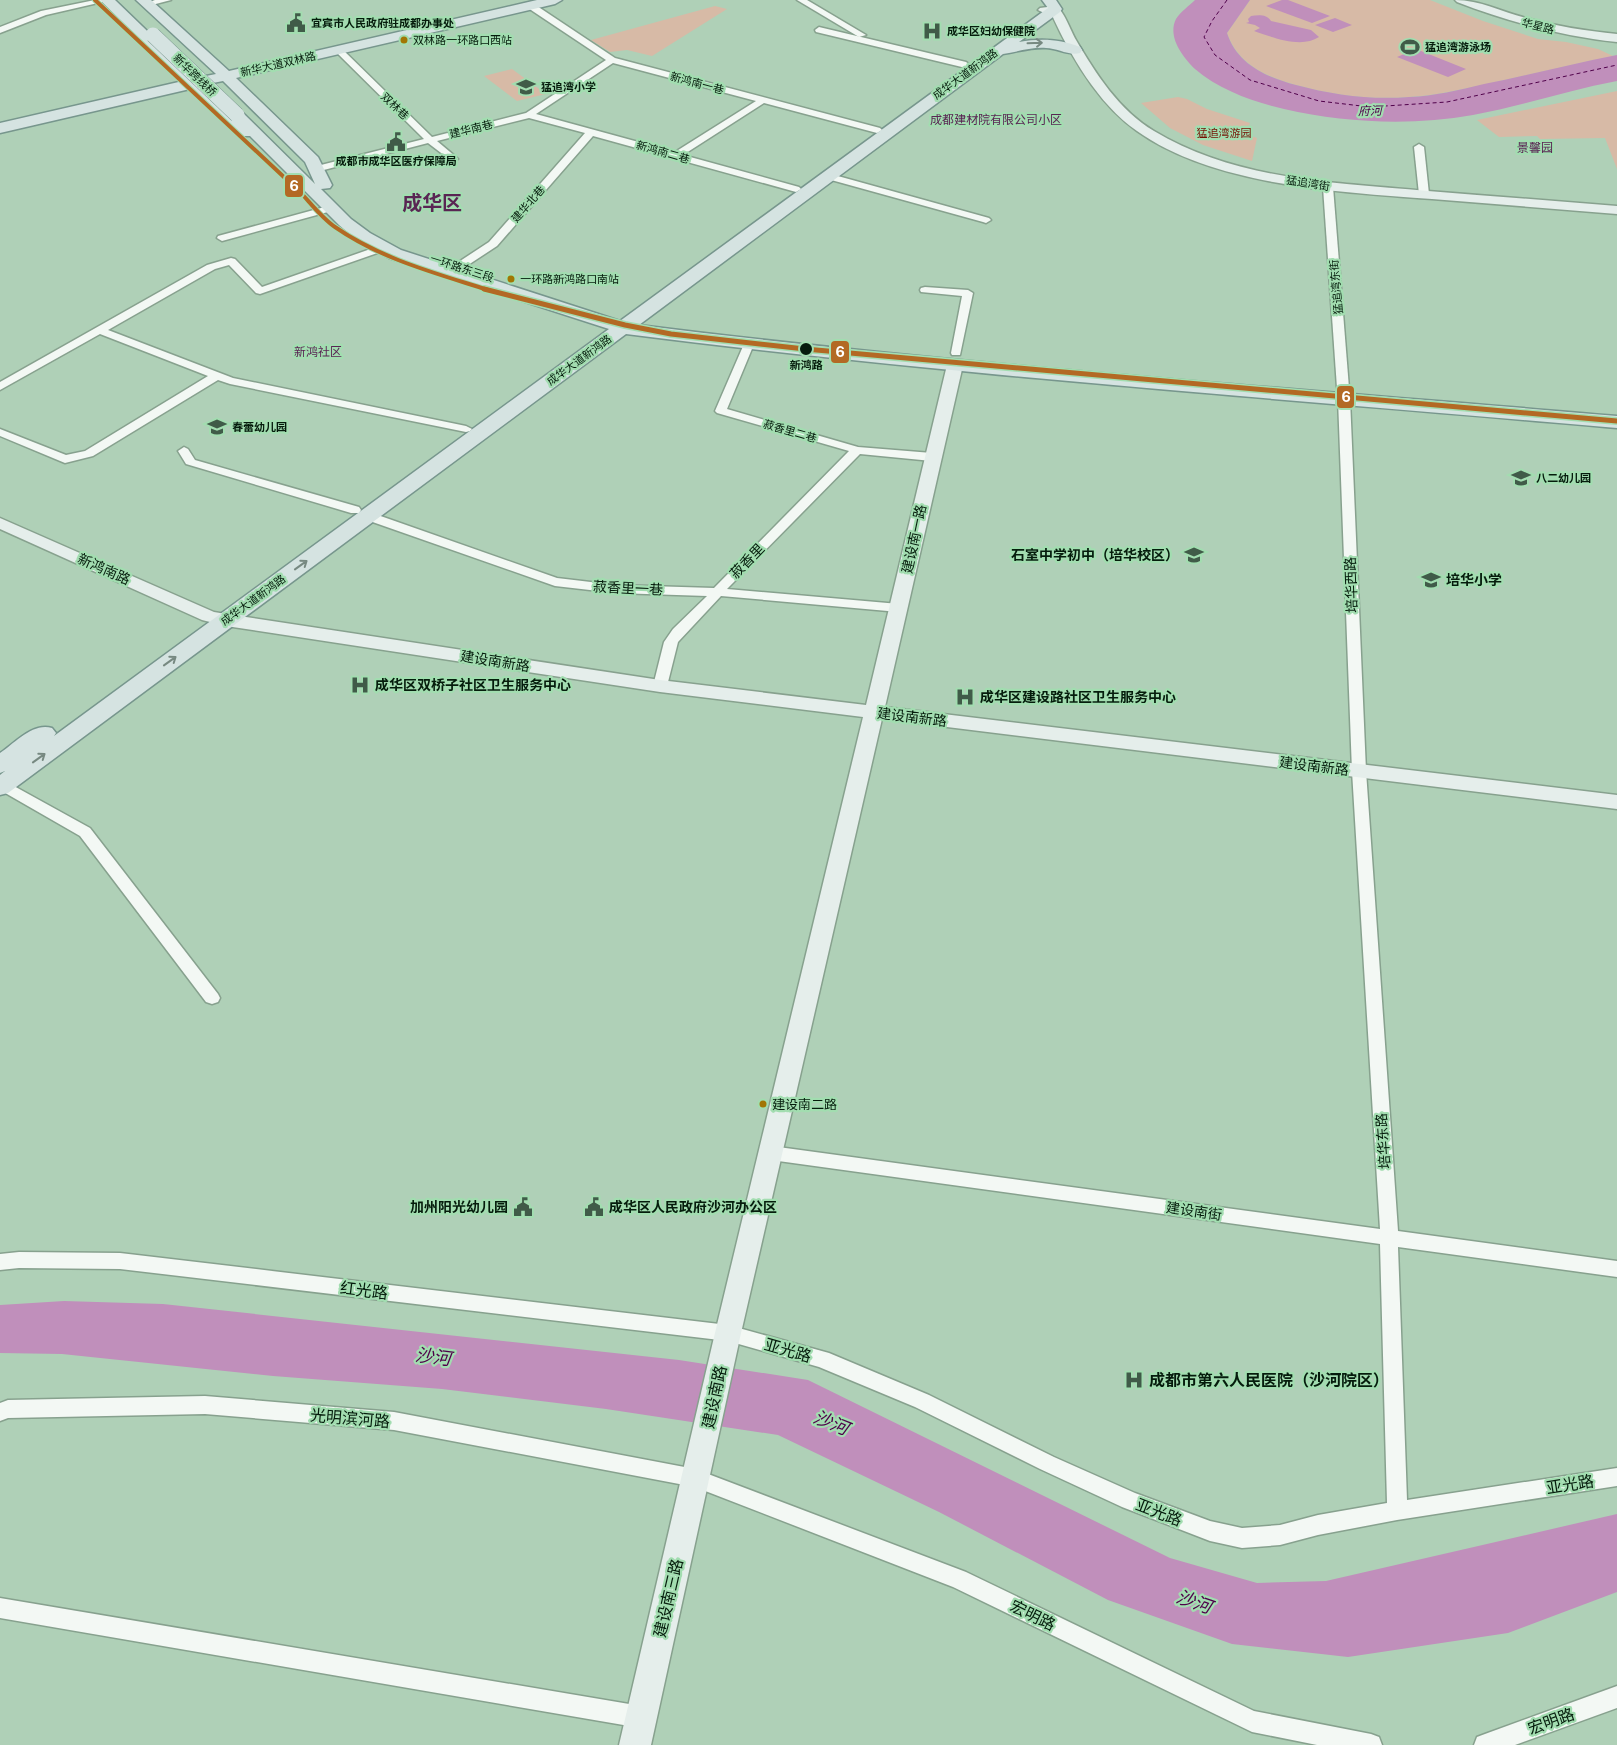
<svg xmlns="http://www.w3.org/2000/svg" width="1617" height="1745" font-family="'Public Sans','Noto Sans SC',sans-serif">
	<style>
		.green { fill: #d7baa6 }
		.water { fill: #c08fbb }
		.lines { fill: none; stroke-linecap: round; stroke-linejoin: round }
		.ferry { stroke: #4f004a; stroke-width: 1; stroke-dasharray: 4 3; stroke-linecap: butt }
		.street-casing { stroke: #87a18e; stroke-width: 3 }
		.secondary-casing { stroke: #87a18e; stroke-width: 3 }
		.primary-casing { stroke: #77968d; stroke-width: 3 }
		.street { fill: #f3f8f4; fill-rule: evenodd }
		.secondary { fill: #e5eeeb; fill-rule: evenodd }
		.primary { fill: #d5e3e1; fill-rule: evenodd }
		.primary-bridge-casing { stroke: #77968d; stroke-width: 16; stroke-linecap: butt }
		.primary-bridge { stroke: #d5e3e1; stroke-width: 15 }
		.metro-1-far1-casing { stroke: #a2ddb0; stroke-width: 6 }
		.metro-1-casing { stroke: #a2ddb0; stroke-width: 8 }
		.metro-1-far1 { stroke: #b36924; stroke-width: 4 }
		.metro-1 { stroke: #b36924; stroke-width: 5 }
		.oneway { stroke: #778981 }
		.bus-dot { fill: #a27604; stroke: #a2ddb0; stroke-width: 2 }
		.stop-dot { fill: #051c0c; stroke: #a2ddb0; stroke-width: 2 }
		.labels { text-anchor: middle; stroke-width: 4.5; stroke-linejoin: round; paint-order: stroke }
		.far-poi-label { font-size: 11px; font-weight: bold; fill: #051c0c; stroke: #a2ddb0; text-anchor: start }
		.far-street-label { font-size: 11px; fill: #051c0c; stroke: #a2ddb0 }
		.far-bus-label { font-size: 11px; fill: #051c0c; stroke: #a2ddb0; text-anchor: start }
		.far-park-label { font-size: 11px; fill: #750e00; stroke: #a2ddb0 }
		.far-stop-label { font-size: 11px; font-weight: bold; fill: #051c0c; stroke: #a2ddb0 }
		.far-water-label { font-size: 12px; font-style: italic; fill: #4f004a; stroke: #a2ddb0 }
		.far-neighbourhood-label { font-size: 12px; fill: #592553; stroke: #a2ddb0 }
		.bus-label { font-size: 13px; fill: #051c0c; stroke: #a2ddb0; text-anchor: start }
		.street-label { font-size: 14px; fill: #051c0c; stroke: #a2ddb0 }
		.poi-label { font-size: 14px; font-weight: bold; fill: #051c0c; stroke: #a2ddb0; text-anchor: start }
		.near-street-label { font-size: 16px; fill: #051c0c; stroke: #a2ddb0 }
		.near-poi-label { font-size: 16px; font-weight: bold; fill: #051c0c; stroke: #a2ddb0; text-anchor: start }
		.near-water-label { font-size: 18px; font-style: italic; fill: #4f004a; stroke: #a2ddb0 }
		.far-town-label { font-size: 20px; font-weight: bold; fill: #592553; stroke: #a2ddb0 }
		.line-badge { stroke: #a2ddb0; stroke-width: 2 }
		.badge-label { font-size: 14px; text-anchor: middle; font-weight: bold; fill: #fff }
	</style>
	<rect width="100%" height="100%" fill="#afd0b7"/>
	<g class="green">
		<path d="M1250 0H1430L1483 21 1538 39 1566 42 1598 49 1613 56C1570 65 1529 75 1487 84 1461 89 1435 96 1408 97 1370 100 1333 95 1296 85 1266 77 1238 64 1227 33Z"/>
		<path d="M715 6 727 9 652 56 627 50 610 52 591 40Z"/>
		<path d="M512 69 546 94 517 101 484 76Z"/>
		<path d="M1617 91V169L1605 138 1540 139 1537 136 1499 137 1477 120Z"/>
		<path d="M1178 97 1187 99 1207 109 1250 123 1245 134 1257 138 1252 161 1203 145 1170 128 1141 103Z"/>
	</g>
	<g class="water">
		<path d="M1195 0H1250L1227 33C1237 64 1266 77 1296 85 1333 95 1371 100 1409 97 1434 96 1459 90 1484 84 1528 75 1572 64 1617 55V81C1569 90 1522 106 1473 115 1411 126 1346 123 1284 109 1254 102 1219 90 1195 69 1183 57 1167 37 1176 19 1180 12 1189 6 1195 0Z"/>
		<path d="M1282 0H1288L1330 16 1312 23 1266 6Z"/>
		<path d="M1251 16C1258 15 1267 14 1271 21L1311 30 1319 37C1301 49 1272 37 1254 31L1260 28 1255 25 1246 23 1249 22 1248 19Z"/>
		<path d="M1335 18 1352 25 1333 32 1315 25Z"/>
		<path d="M1416 49 1466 69 1448 77 1397 57Z"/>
		<path d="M64 1301 163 1304 679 1360 808 1380 1170 1558 1257 1583 1326 1581 1617 1514V1592L1508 1633 1348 1657 1232 1644 1108 1600 939 1512 778 1435 606 1409 442 1389 273 1376 62 1354 0 1353V1305Z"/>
	</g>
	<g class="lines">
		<path class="ferry" d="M1227 0 1212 21 1204 37 1215 55 1250 80 1319 101 1370 107 1447 102 1617 65"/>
		<g class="street-casing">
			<g id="street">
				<path d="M95 0H111L46 15 0 33V27L41 11Z"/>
				<path d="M155 0H171L148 6 144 4Z"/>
				<path d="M797 0H807L866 35 859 37Z"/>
				<path d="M528 4H534L615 58 880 128 882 130 877 133 764 103 683 155 799 187 801 189 796 192 593 136 497 246 462 269H454V265L489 242 585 133 529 118 437 141 456 157 458 159 453 162 428 143 316 172 313 171V167L424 139 334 50 341 48 432 137 526 113 606 60 528 8ZM613 63 756 101 675 152 536 114Z"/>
				<path d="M819 27 966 62 970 65 966 68 816 32 815 30Z"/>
				<path d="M1419 144 1424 147 1429 194 1424 197 1419 194 1414 147Z"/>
				<path d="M827 173 989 218 991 220 986 223 983 222 824 178V174Z"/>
				<path d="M1328 184 1333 187 1349 388 1343 391 1337 388 1323 187Z"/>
				<path d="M332 205 337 208 335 210 222 241 217 238 218 236Z"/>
				<path d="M382 245 387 248 386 250 260 294 256 293 229 265 215 269 108 330 233 378 466 426 472 429 470 431 466 432 230 384 218 380 93 456 65 463 0 436V429L66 455 85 451 208 376 100 334 0 390V382L207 265 231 258 235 259 262 287Z"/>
				<path d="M925 287 968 290 973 293 960 355H952L951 353 962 296 921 292 920 290 921 288Z"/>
				<path d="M749 341 754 344 727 409 858 447 932 453 938 457 932 461 860 454 727 589 899 604 904 605 905 608 904 611 899 612 721 596 678 642 667 686 665 689H655L653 686 664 642 673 629 707 596 616 593 555 586 364 519 362 516 364 513H372L557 578 616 585 714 588 849 451 717 413 715 411 744 344Z"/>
				<path d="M1344 396 1350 399 1366 771 1398 1231 1617 1261V1277L1398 1247 1407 1500 1617 1468V1486L1397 1520 1318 1535 1280 1545 1242 1548 1210 1541 1122 1507 1040 1469 915 1407 819 1367 728 1341 120 1269 19 1268 0 1270V1254L19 1252 120 1253 728 1325 829 1353 929 1395 1054 1457 1135 1493 1210 1521 1242 1528 1280 1525 1318 1515 1387 1503 1380 1244 771 1160 765 1158 762 1153 765 1148 771 1146 1380 1229 1352 771 1338 399Z"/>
				<path d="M184 447 188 449 195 460 359 507 361 510 359 513H351L186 464 178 451Z"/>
				<path d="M3 780 90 828 218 994 220 998 218 1002 212 1004 206 1002 80 836 0 790V781Z"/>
				<path d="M205 1396 394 1412 695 1469 966 1572 1254 1711 1371 1734 1379 1737 1382 1745H1317L1252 1732 953 1587 695 1487 394 1430 205 1414 8 1418 0 1421V1403L8 1400Z"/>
				<path d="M0 1598 641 1706 649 1709 652 1717 649 1725 641 1728 0 1618Z"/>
				<path d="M1617 1686V1708L1515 1745H1474L1477 1737 1485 1734Z"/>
			</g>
		</g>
		<g class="secondary-casing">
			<g id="secondary">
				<path d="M1455 0C1480 0 1502 12 1526 18 1556 26 1586 31 1617 34V42C1561 36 1509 22 1457 2Z"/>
				<path d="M1055 6C1063 8 1071 32 1076 40 1096 74 1119 110 1154 131 1235 180 1336 183 1428 191 1491 196 1554 201 1617 206V214C1555 209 1494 204 1432 199 1340 192 1214 186 1137 131 1098 104 1070 55 1051 13H1044L1038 10 1040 8Z"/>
				<path d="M955 360 961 362 963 365 885 707 1617 795V809L882 719 741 1333 651 1745H619L715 1333 863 717 660 692 226 626 202 620 0 529V518L214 612 226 614 660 680 866 705 947 365 949 362Z"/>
			</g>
		</g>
		<g class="primary-casing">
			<path id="primary" d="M100 0H115L196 78 216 74 136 0H151L229 71 537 0H562L555 4 236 78 318 157 332 185 330 188 321 189 351 219 370 233 401 250 620 321 1048 8 1042 0H1056L1062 9 1060 12 1019 42C1041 38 1060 39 1080 47L1082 50 1080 53C1069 56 1057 48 1046 48 1031 47 1017 52 1003 54L639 325C964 366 1291 388 1617 416V428C1287 399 955 376 626 334L8 793 0 795V775L5 771 0 773V753C15 743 33 722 52 728L56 733 54 736 609 329 389 258 358 241 339 225 250 136H239L190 89 0 133V123L183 81ZM223 81 305 162 315 184 242 112 237 110 231 112 203 85Z"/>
		</g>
		<use href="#street" class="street"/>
		<use href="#secondary" class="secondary"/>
		<use href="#primary" class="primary"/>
		<g class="primary-bridge-casing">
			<path id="primary-bridge" d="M153 35 237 115"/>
		</g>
		<use href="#primary-bridge" class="primary-bridge"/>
		<g class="metro-1-far1-casing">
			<path id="metro-1-far1" d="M95 0 302 194C312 205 323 219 335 227 381 259 435 273 488 290"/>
		</g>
		<g class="metro-1-casing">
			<path id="metro-1" d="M484 289 625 325 671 334 805 349 1617 421"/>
		</g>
		<use href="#metro-1-far1" class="metro-1-far1"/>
		<use href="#metro-1" class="metro-1"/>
	</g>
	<defs><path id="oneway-shaft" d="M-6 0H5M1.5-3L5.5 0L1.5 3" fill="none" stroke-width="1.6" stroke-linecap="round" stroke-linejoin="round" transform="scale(1.25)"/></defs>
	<g class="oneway">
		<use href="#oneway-shaft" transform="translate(1035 43) rotate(-2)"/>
		<use href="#oneway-shaft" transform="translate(301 565) rotate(-36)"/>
		<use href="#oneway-shaft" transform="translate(170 661) rotate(-36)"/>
		<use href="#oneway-shaft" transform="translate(39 758) rotate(-36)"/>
	</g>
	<defs>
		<g id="civic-bare" transform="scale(1.5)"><path d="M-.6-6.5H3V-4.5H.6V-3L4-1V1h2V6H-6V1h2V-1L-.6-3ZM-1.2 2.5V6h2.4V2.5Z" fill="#405b48" stroke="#a2ddb0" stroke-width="2.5" paint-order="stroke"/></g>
		<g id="hospital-bare" transform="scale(1.5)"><path d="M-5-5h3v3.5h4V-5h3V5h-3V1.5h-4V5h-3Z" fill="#405b48" stroke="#a2ddb0" stroke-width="2.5" paint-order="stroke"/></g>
		<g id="stadium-bare" transform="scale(1.5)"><path d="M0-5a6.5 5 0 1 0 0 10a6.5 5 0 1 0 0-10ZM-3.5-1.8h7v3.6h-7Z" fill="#405b48" stroke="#a2ddb0" stroke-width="2.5" paint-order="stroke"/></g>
		<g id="school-bare" transform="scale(1.5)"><path d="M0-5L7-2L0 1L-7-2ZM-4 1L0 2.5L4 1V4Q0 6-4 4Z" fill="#405b48" stroke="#a2ddb0" stroke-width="2.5" paint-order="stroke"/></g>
	</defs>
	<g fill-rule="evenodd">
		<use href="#civic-bare" x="296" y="23"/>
		<use href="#hospital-bare" x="932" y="31"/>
		<use href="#stadium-bare" x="1410" y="47"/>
		<use href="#school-bare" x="526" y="87"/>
		<use href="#civic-bare" x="396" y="142"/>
		<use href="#school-bare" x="217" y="427"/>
		<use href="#school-bare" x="1521" y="478"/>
		<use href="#school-bare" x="1194" y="555"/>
		<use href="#school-bare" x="1431" y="580"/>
		<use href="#hospital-bare" x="360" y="685"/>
		<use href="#hospital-bare" x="965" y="697"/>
		<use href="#civic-bare" x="523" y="1207"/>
		<use href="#civic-bare" x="594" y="1207"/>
		<use href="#hospital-bare" x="1134" y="1380"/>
	</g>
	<g class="bus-dot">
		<circle cx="404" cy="40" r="4.5"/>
		<circle cx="511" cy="279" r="4.5"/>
		<circle cx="763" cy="1104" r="4.5"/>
	</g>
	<circle class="stop-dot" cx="806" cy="349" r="7"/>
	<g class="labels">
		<g class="far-poi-label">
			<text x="311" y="27">宜宾市人民政府驻成都办事处</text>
			<text x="947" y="35">成华区妇幼保健院</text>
			<text x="1425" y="51">猛追湾游泳场</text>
			<text x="541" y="91">猛追湾小学</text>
			<text x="396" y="165" text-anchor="middle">成都市成华区医疗保障局</text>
			<text x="232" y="431">春蕾幼儿园</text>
			<text x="1536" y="482">八二幼儿园</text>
		</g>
		<g class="far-street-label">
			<text transform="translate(1538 26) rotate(14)" y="4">华星路</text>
			<text transform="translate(278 64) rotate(-13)" y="4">新华大道双林路</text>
			<text transform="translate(965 74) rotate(-36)" y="4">成华大道新鸿路</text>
			<text transform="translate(195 75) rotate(44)" y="4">新华跨线桥</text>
			<text transform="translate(697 83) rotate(15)" y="4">新鸿南一巷</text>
			<text transform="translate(395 106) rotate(44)" y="4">双林巷</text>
			<text transform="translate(471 129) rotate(-14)" y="4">建华南巷</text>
			<text transform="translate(663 152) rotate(16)" y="4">新鸿南二巷</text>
			<text transform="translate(1308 183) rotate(9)" y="4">猛追湾街</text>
			<text transform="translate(528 204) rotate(-49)" y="4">建华北巷</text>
			<text transform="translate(462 268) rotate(18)" y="4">一环路东三段</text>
			<text transform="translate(1336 287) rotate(-95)" y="4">猛追湾东街</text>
			<text transform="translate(579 360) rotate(-36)" y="4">成华大道新鸿路</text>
			<text transform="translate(790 431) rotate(16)" y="4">菽香里二巷</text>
			<text transform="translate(253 600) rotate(-36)" y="4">成华大道新鸿路</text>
		</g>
		<g class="far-bus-label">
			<text x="413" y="44">双林路一环路口西站</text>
			<text x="520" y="283">一环路新鸿路口南站</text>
		</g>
		<g class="far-park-label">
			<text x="1224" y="137">猛追湾游园</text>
		</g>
		<g class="far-stop-label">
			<text x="806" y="369">新鸿路</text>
		</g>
		<g class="far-water-label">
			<text transform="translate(1370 111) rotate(-1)" y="4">府河</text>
		</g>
		<g class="far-neighbourhood-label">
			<text x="996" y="124">成都建材院有限公司小区</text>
			<text x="1535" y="152">景馨园</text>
			<text x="318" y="356">新鸿社区</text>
		</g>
		<g class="bus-label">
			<text x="772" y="1109">建设南二路</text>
		</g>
		<g class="street-label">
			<text transform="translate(914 539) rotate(-78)" y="5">建设南一路</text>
			<text transform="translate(747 561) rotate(-46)" y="5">菽香里</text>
			<text transform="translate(104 569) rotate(24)" y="5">新鸿南路</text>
			<text transform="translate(1351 585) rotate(-92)" y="5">培华西路</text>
			<text transform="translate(628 588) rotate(3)" y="5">菽香里一巷</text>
			<text transform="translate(495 661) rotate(9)" y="5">建设南新路</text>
			<text transform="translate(912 717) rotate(7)" y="5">建设南新路</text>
			<text transform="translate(1314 766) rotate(7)" y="5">建设南新路</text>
			<text transform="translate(1383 1141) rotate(-94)" y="5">培华东路</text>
			<text transform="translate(1194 1211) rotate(8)" y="5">建设南街</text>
		</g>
		<g class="poi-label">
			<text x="1179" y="560" text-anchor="end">石室中学初中（培华校区）</text>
			<text x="1446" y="585">培华小学</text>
			<text x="375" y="690">成华区双桥子社区卫生服务中心</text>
			<text x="980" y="702">成华区建设路社区卫生服务中心</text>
			<text x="508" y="1212" text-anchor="end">加州阳光幼儿园</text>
			<text x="609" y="1212">成华区人民政府沙河办公区</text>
		</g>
		<g class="near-street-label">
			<text transform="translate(364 1290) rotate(7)" y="6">红光路</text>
			<text transform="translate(788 1350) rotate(16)" y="6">亚光路</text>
			<text transform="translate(714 1397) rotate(-78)" y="6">建设南路</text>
			<text transform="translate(350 1418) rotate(5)" y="6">光明滨河路</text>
			<text transform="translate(1570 1484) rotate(-9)" y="6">亚光路</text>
			<text transform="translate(1159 1512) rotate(21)" y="6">亚光路</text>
			<text transform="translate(668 1598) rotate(-77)" y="6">建设南三路</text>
			<text transform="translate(1033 1615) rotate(26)" y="6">宏明路</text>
			<text transform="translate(1551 1721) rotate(-20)" y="6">宏明路</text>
		</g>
		<g class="near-poi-label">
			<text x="1149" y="1386">成都市第六人民医院（沙河院区）</text>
		</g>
		<g class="near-water-label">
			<text transform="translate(433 1357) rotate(7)" y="6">沙河</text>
			<text transform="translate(831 1423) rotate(22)" y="6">沙河</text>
			<text transform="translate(1194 1602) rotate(19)" y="6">沙河</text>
		</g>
		<g class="far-town-label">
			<text x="432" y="210">成华区</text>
		</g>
	</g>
	<g class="line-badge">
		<rect x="284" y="174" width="20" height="24" rx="5" fill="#b36924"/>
		<rect x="830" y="340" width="20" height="24" rx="5" fill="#b36924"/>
		<rect x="1336" y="385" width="19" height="24" rx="5" fill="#b36924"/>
	</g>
	<g class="badge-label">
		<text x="294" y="191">6</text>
		<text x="840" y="357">6</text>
		<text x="1346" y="402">6</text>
	</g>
</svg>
